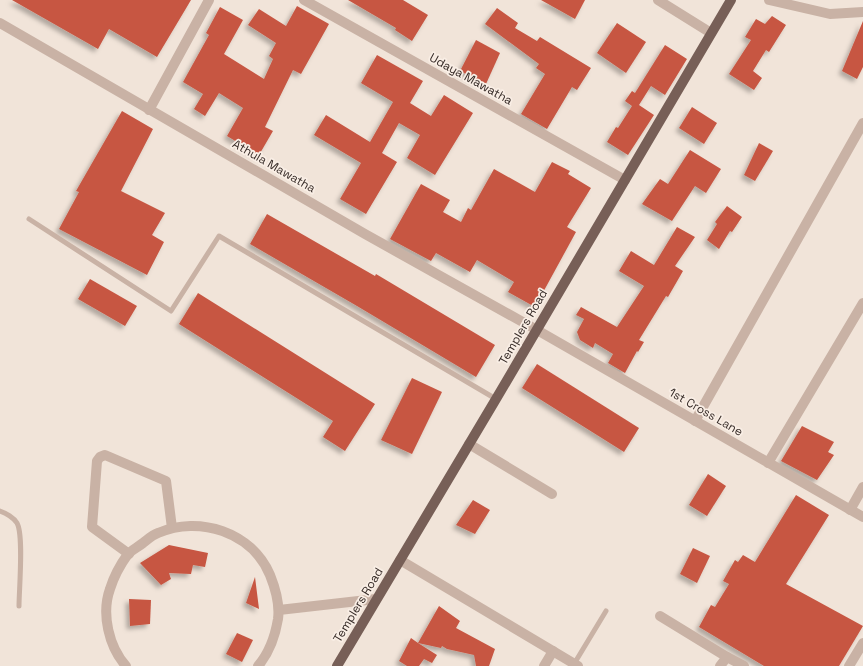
<svg xmlns="http://www.w3.org/2000/svg" width="863" height="666" font-family="'Space Grotesk',sans-serif">
	<style>
		.building { fill: #c75642; filter: url(#shadow) }
		.lines { fill: none; stroke-linecap: round; stroke-linejoin: round }
		.service { stroke: #c9b2a5; stroke-width: 5 }
		.minor { stroke: #c9b2a5; stroke-width: 10 }
		.primary { stroke: #775f57; stroke-width: 10 }
		.labels { text-anchor: middle; stroke-width: 3.5; stroke-linejoin: round; paint-order: stroke }
		.street-label { font-size: 12px; fill: #352a26; stroke: #f9eee5 }
	</style>
	<defs>
		<filter id="shadow"><feDropShadow dx="-3.5" dy="3.5" stdDeviation="2" flood-color="#0004"/></filter>
	</defs>
	<rect width="100%" height="100%" fill="#f1e4d9"/>
	<g class="building">
		<path d="M12 0H191L157 57 109 29 98 49Z"/>
		<path d="M348 0H403L428 15 412 41 395 30 396 28Z"/>
		<path d="M541 0H585L575 19Z"/>
		<path d="M297 6 329 24 301 74 293 70 265 127 273 131 259 155 227 136 243 108 219 93 205 116 194 109 203 94 183 82 209 35 206 33 220 7 243 20 224 54 264 79 273 59 269 56 276 43 248 25 259 9 286 26Z"/>
		<path d="M497 8 518 23 515 28 537 41 540 37 591 68 577 90 572 87 547 129 521 114 545 74 536 68 539 64 485 24Z"/>
		<path d="M772 16 786 25 769 52 766 50 753 71 762 78 754 90 729 74 751 40 745 37 756 19 765 24Z"/>
		<path d="M863 21V67L857 79 842 71Z"/>
		<path d="M617 23 646 42 626 73 597 53Z"/>
		<path d="M476 40 500 53 486 84 460 71Z"/>
		<path d="M665 45 687 59 665 95 651 86 639 105 654 115 628 155 607 142 616 127 618 128 632 106 625 101 632 91 635 93Z"/>
		<path d="M377 55 423 81 410 103 431 116 444 95 473 113 435 175 407 158 420 135 399 123 382 153 397 162 366 214 340 199 361 163 314 135 326 115 370 142 393 102 361 83Z"/>
		<path d="M692 107 717 123 704 144 679 128Z"/>
		<path d="M122 111 153 129 121 191 165 213 152 235 164 242 147 275 59 229 79 192 76 191Z"/>
		<path d="M759 143 773 151 755 181 744 175Z"/>
		<path d="M690 150 721 169 706 193 695 186 672 221 642 204 660 179 668 184Z"/>
		<path d="M552 162 570 171 568 174 591 188 567 227 576 232 535 307 508 292 514 282 477 260 470 272 436 253 431 261 390 239 421 184 450 200 443 212 461 222 468 208 471 210 494 169 535 192Z"/>
		<path d="M727 206 742 217 732 232 730 231 719 249 707 240 717 224 715 222Z"/>
		<path d="M267 214 375 276 376 274 495 345 476 377 357 306 250 244Z"/>
		<path d="M677 227 695 237 675 266 683 271 668 297 666 296 639 340 644 342 638 352 637 351 625 373 608 363 613 354 595 343 593 348 580 340 577 332 584 319 576 315 581 307 617 327 644 286 619 271 631 251 654 265Z"/>
		<path d="M90 279 137 306 125 326 78 299Z"/>
		<path d="M198 293 375 404 345 451 323 437 333 421 179 324Z"/>
		<path d="M537 364 639 428 624 452 522 388Z"/>
		<path d="M412 378 442 392 412 454 381 440Z"/>
		<path d="M802 426 834 442 828 452 834 455 817 480 781 461Z"/>
		<path d="M708 474 726 486 707 516 689 505Z"/>
		<path d="M796 495 829 515 786 584 863 626 839 666H764L699 627 711 605 715 607 729 584 723 581 735 560 738 562 743 555 755 562Z"/>
		<path d="M473 500 490 510 475 534 456 525Z"/>
		<path d="M169 545 208 553 205 567 193 565 191 574 169 573 171 579 161 585 140 563Z"/>
		<path d="M693 548 710 556 697 583 680 574Z"/>
		<path d="M255 577 259 609 246 603Z"/>
		<path d="M129 599 151 600 150 624 130 626Z"/>
		<path d="M439 606 460 621 456 628 495 649 489 666H476L474 655 447 649 442 646 441 648 418 643 437 655 432 663 424 659 419 666H407L399 661 411 638 418 643Z"/>
		<path d="M237 633 253 640 242 662 226 654Z"/>
	</g>
	<g class="lines">
		<g class="service">
			<path d="M29 219 171 311 219 236 496 399"/>
			<path d="M0 511C6 513 14 518 17 523 24 535 19 590 19 606"/>
			<path d="M574 664 606 611"/>
		</g>
		<g class="minor">
			<path d="M304 0 625 180"/>
			<path d="M658 0 711 33"/>
			<path d="M769 0 830 14 863 12"/>
			<path d="M0 23 365 234 537 330 863 517"/>
			<path d="M149 110 209 0"/>
			<path d="M695 421 863 123"/>
			<path d="M469 444 552 494"/>
			<path d="M768 463 863 303"/>
			<path d="M850 510 863 487"/>
			<path d="M129 554 92 527 97 461 100 457 105 455 166 481 172 528"/>
			<path d="M400 560 578 666"/>
			<path d="M279 610 376 599"/>
			<path d="M660 616 727 657"/>
			<path d="M126 666C109 647 101 614 110 589 114 576 120 565 128 554 132 550 138 547 143 543 147 540 152 535 158 533 199 515 252 532 270 575 276 590 280 604 278 619 275 637 270 652 258 666"/>
			<path d="M544 666 553 651"/>
			<path d="M720 666 727 657 744 666"/>
			<path d="M849 666 863 643"/>
		</g>
		<path class="primary" d="M337 666 496 399 731 0"/>
	</g>
	<g class="labels">
		<g class="street-label">
			<text transform="translate(471 79) rotate(29)" y="4">Udaya Mawatha</text>
			<text transform="translate(274 166) rotate(30)" y="4">Athula Mawatha</text>
			<text transform="translate(523 327) rotate(-60)" y="4">Templers Road</text>
			<text transform="translate(706 412) rotate(30)" y="4">1st Cross Lane</text>
			<text transform="translate(358 605) rotate(-59)" y="4">Templers Road</text>
		</g>
	</g>
</svg>
